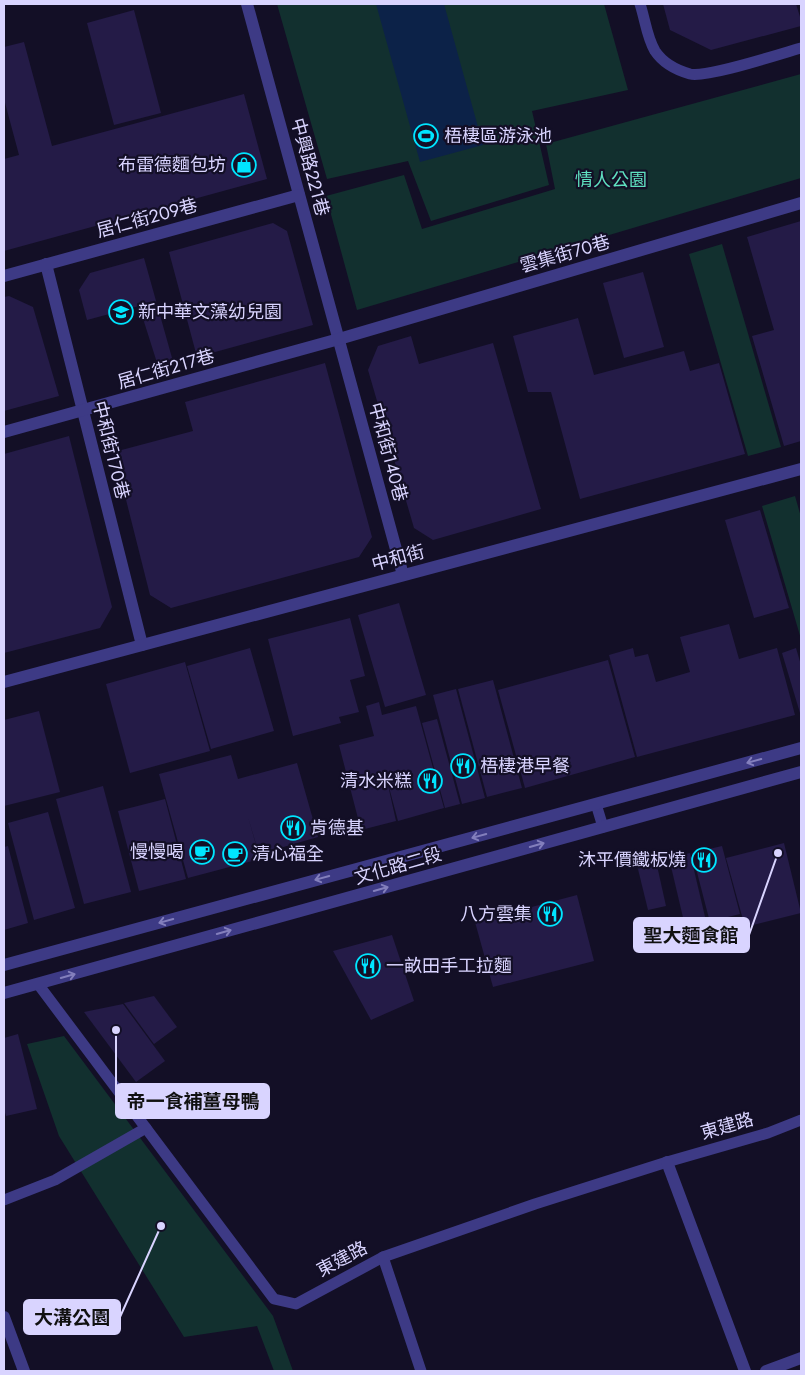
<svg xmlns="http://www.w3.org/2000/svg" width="805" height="1375" font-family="Jost,'Noto Sans TC',sans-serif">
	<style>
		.green { fill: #12302f }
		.water { fill: #0c2248 }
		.building { fill: #241b47 }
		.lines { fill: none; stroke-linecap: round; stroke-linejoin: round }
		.service { stroke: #3d3a85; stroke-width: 11 }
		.minor { stroke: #3d3a85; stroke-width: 12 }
		.tertiary { stroke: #3d3a85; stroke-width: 12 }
		.oneway { stroke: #837fbc }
		.labels { text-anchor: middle; stroke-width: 4.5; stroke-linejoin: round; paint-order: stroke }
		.poi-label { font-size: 18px; fill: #d9d4ff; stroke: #130f26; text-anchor: start }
		.street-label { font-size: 18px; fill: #d9d4ff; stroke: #130f26 }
		.park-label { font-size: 18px; fill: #5fe0c0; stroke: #130f26 }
		.leader { fill: none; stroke: #d9d4ff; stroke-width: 2 }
		.callout-dot { fill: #d9d4ff; stroke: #130f26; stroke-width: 2 }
		.callout { fill: #d9d4ff; stroke: #d9d4ff; stroke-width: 2 }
		.callout-label { font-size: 19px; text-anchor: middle; font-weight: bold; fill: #111 }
	</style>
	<rect width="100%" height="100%" fill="#130f26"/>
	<g class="green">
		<path d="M277 4H604L628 90 532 111 549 185 431 221 408 161 327 179Z"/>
		<path d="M801 74V178L357 310 326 196 404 175 422 229 555 189 546 144Z"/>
		<path d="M722 244 781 447 748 456 689 254Z"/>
		<path d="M795 496 801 517V639L762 506Z"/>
		<path d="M64 1036 273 1316 293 1371H274L257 1326 184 1337 59 1136 27 1044Z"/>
	</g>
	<path class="water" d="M376 4H444L483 145 420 162Z"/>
	<g class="building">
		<path d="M663 4H796L801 20V26L711 50 670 30Z"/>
		<path d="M134 10 161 113 114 125 87 23Z"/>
		<path d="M24 42 52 146 244 94 267 179 4 251V159L19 155 4 99V47Z"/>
		<path d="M801 221V441L784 446 752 336 774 330 747 237Z"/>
		<path d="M273 223 287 231 313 325 197 357 169 252Z"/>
		<path d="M144 258 174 365 159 369 139 306 87 320 79 290 90 273Z"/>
		<path d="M643 272 664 347 624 358 603 283Z"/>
		<path d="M9 296 33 307 59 396 4 411V297Z"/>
		<path d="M578 318 594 375 684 351 690 371 719 363 745 454 580 499 551 392H528L513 336Z"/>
		<path d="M411 336 419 364 493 343 541 509 433 540 414 528 368 370 378 346Z"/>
		<path d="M325 363 372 537 359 557 171 608 150 595 114 452 193 431 185 402Z"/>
		<path d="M69 436 112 607 100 628 4 653V454Z"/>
		<path d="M760 510 789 608 754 618 725 520Z"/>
		<path d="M399 603 426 695 385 707 358 615Z"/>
		<path d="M350 618 365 676 350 680 359 712 339 717 341 723 293 736 268 639Z"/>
		<path d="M729 624 739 659 777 648 795 715 637 757 609 655 633 648 635 657 648 654 656 682 690 672 680 637Z"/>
		<path d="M250 648 274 731 211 749 187 666Z"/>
		<path d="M796 648 801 665V713H800L782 653Z"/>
		<path d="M608 660 635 757 525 788 498 690Z"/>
		<path d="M185 662 210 751 130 773 106 684Z"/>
		<path d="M493 680 522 788 487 797 458 689Z"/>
		<path d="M456 689 485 798 462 804 433 695Z"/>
		<path d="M379 702 382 715 416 706 444 808 398 821 386 776 396 821 361 830 339 745 374 736 366 706Z"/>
		<path d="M39 711 60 792 4 806V720Z"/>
		<path d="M437 719 460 804 445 808 422 723Z"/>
		<path d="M231 755 238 779 297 763 318 837 259 854 248 817 260 859 188 878 159 774Z"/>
		<path d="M103 786 131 892 84 904 56 799Z"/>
		<path d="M165 799 186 879 139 891 118 811Z"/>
		<path d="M48 812 75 908 34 920 8 823Z"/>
		<path d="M784 843 801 913 745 927 726 858Z"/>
		<path d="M8 846 28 923 4 930V847Z"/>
		<path d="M722 846 740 914 724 918 728 930 713 934 692 853Z"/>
		<path d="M690 853 710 938 689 943 669 858Z"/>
		<path d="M656 861 666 906 648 910 637 865Z"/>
		<path d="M577 895 594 961 493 987 475 922Z"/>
		<path d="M392 935 414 1001 371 1020 333 951Z"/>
		<path d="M154 996 177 1027 154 1044 124 1003Z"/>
		<path d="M123 1004 165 1061 136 1082 84 1012Z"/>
		<path d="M18 1034 37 1109 6 1116 4 1109V1038Z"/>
	</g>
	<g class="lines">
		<g class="service">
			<path d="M640 4C645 19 647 38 655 51 663 63 676 70 690 74 708 78 779 54 801 48"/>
			<path d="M596 804 603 827"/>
			<path d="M38 984 274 1299 296 1304 383 1257 535 1204 667 1162 768 1133 801 1120"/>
			<path d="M4 1200 55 1180 146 1128"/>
			<path d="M383 1257 421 1371"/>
		</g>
		<g class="minor">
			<path d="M247 4 403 575"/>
			<path d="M46 264 142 645"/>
			<path d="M4 276 299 195"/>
			<path d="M4 432 339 339 801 203"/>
			<path d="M667 1162 745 1371"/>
			<path d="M4 1317 24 1371"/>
			<path d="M766 1371 801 1358"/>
		</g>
		<g class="tertiary">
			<path d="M4 682 801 469"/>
			<path d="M4 965 801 748"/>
			<path d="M4 993 801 772"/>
		</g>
	</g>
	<defs><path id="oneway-shaft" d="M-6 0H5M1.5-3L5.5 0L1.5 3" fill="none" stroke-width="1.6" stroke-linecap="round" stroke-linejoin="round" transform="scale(1.25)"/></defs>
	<g class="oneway">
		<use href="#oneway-shaft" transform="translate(754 761) rotate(165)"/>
		<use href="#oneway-shaft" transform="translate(479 836) rotate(165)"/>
		<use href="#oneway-shaft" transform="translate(537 845) rotate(-16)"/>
		<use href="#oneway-shaft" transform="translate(322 878) rotate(165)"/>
		<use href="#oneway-shaft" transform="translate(381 889) rotate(-16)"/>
		<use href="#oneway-shaft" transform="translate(166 921) rotate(165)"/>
		<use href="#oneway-shaft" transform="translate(224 932) rotate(-16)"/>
		<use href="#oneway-shaft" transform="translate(68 976) rotate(-16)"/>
	</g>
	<defs>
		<g id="stadium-ring" transform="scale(1.25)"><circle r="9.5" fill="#130f26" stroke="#00e5ff" stroke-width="1.5"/><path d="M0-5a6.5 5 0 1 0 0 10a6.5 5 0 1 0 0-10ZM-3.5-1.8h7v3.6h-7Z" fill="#00e5ff"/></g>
		<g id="shop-ring" transform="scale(1.25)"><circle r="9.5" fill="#130f26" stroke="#00e5ff" stroke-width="1.5"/><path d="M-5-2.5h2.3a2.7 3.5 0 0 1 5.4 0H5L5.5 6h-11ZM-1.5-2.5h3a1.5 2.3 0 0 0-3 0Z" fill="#00e5ff"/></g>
		<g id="school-ring" transform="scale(1.25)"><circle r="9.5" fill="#130f26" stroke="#00e5ff" stroke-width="1.5"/><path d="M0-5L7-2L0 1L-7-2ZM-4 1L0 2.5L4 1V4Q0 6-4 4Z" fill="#00e5ff"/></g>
		<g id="restaurant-ring" transform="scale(1.25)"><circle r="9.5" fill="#130f26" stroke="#00e5ff" stroke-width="1.5"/><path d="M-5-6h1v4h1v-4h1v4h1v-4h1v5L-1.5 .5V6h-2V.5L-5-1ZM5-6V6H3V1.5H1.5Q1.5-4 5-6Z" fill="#00e5ff"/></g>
		<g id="cafe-ring" transform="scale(1.25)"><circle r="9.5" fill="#130f26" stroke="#00e5ff" stroke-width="1.5"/><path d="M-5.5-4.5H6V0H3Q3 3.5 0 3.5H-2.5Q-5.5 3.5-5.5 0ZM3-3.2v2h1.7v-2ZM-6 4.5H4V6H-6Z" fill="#00e5ff"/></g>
	</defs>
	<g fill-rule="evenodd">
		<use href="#stadium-ring" x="426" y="136"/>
		<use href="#shop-ring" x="244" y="165"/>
		<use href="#school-ring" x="121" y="312"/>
		<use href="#restaurant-ring" x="463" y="766"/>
		<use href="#restaurant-ring" x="430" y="781"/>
		<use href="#restaurant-ring" x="293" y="828"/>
		<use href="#cafe-ring" x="202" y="852"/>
		<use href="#cafe-ring" x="235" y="854"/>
		<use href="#restaurant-ring" x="704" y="860"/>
		<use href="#restaurant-ring" x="550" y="914"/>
		<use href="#restaurant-ring" x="368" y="966"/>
	</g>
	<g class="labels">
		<g class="poi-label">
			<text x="444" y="142">梧棲區游泳池</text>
			<text x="226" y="171" text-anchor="end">布雷德麵包坊</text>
			<text x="138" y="318">新中華文藻幼兒園</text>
			<text x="480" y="772">梧棲港早餐</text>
			<text x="412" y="787" text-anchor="end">清水米糕</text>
			<text x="310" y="834">肯德基</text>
			<text x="184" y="858" text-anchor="end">慢慢喝</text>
			<text x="252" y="860">清心福全</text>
			<text x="686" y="866" text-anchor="end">沐平價鐵板燒</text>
			<text x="532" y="920" text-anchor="end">八方雲集</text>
			<text x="386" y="972">一畝田手工拉麵</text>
		</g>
		<g class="street-label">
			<text transform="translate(310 167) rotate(75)" y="6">中興路221巷</text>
			<text transform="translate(147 218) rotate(-15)" y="6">居仁街209巷</text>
			<text transform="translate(565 254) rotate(-16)" y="6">雲集街70巷</text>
			<text transform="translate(166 369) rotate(-16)" y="6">居仁街217巷</text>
			<text transform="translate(111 450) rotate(76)" y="6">中和街170巷</text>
			<text transform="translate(388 452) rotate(75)" y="6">中和街140巷</text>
			<text transform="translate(398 558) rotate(-15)" y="6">中和街</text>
			<text transform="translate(398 866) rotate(-16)" y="6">文化路二段</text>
			<text transform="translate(727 1126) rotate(-16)" y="6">東建路</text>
			<text transform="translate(342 1259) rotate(-28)" y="6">東建路</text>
		</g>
		<g class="park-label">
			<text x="611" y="186">情人公園</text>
		</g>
	</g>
	<path class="leader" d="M778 853L749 935M116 1030L116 1101M161 1226L120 1317"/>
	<g class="callout-dot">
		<circle cx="778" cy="853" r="5"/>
		<circle cx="116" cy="1030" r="5"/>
		<circle cx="161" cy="1226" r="5"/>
	</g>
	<g class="callout">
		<rect x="634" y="918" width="115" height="34" rx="5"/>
		<rect x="116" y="1084" width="153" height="34" rx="5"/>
		<rect x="24" y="1300" width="96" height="34" rx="5"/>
	</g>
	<g class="callout-label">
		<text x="691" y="942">聖大麵食館</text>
		<text x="193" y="1108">帝一食補薑母鴨</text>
		<text x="72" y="1324">大溝公園</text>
	</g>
	<rect width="805" height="1375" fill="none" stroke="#d9d4ff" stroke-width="10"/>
</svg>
